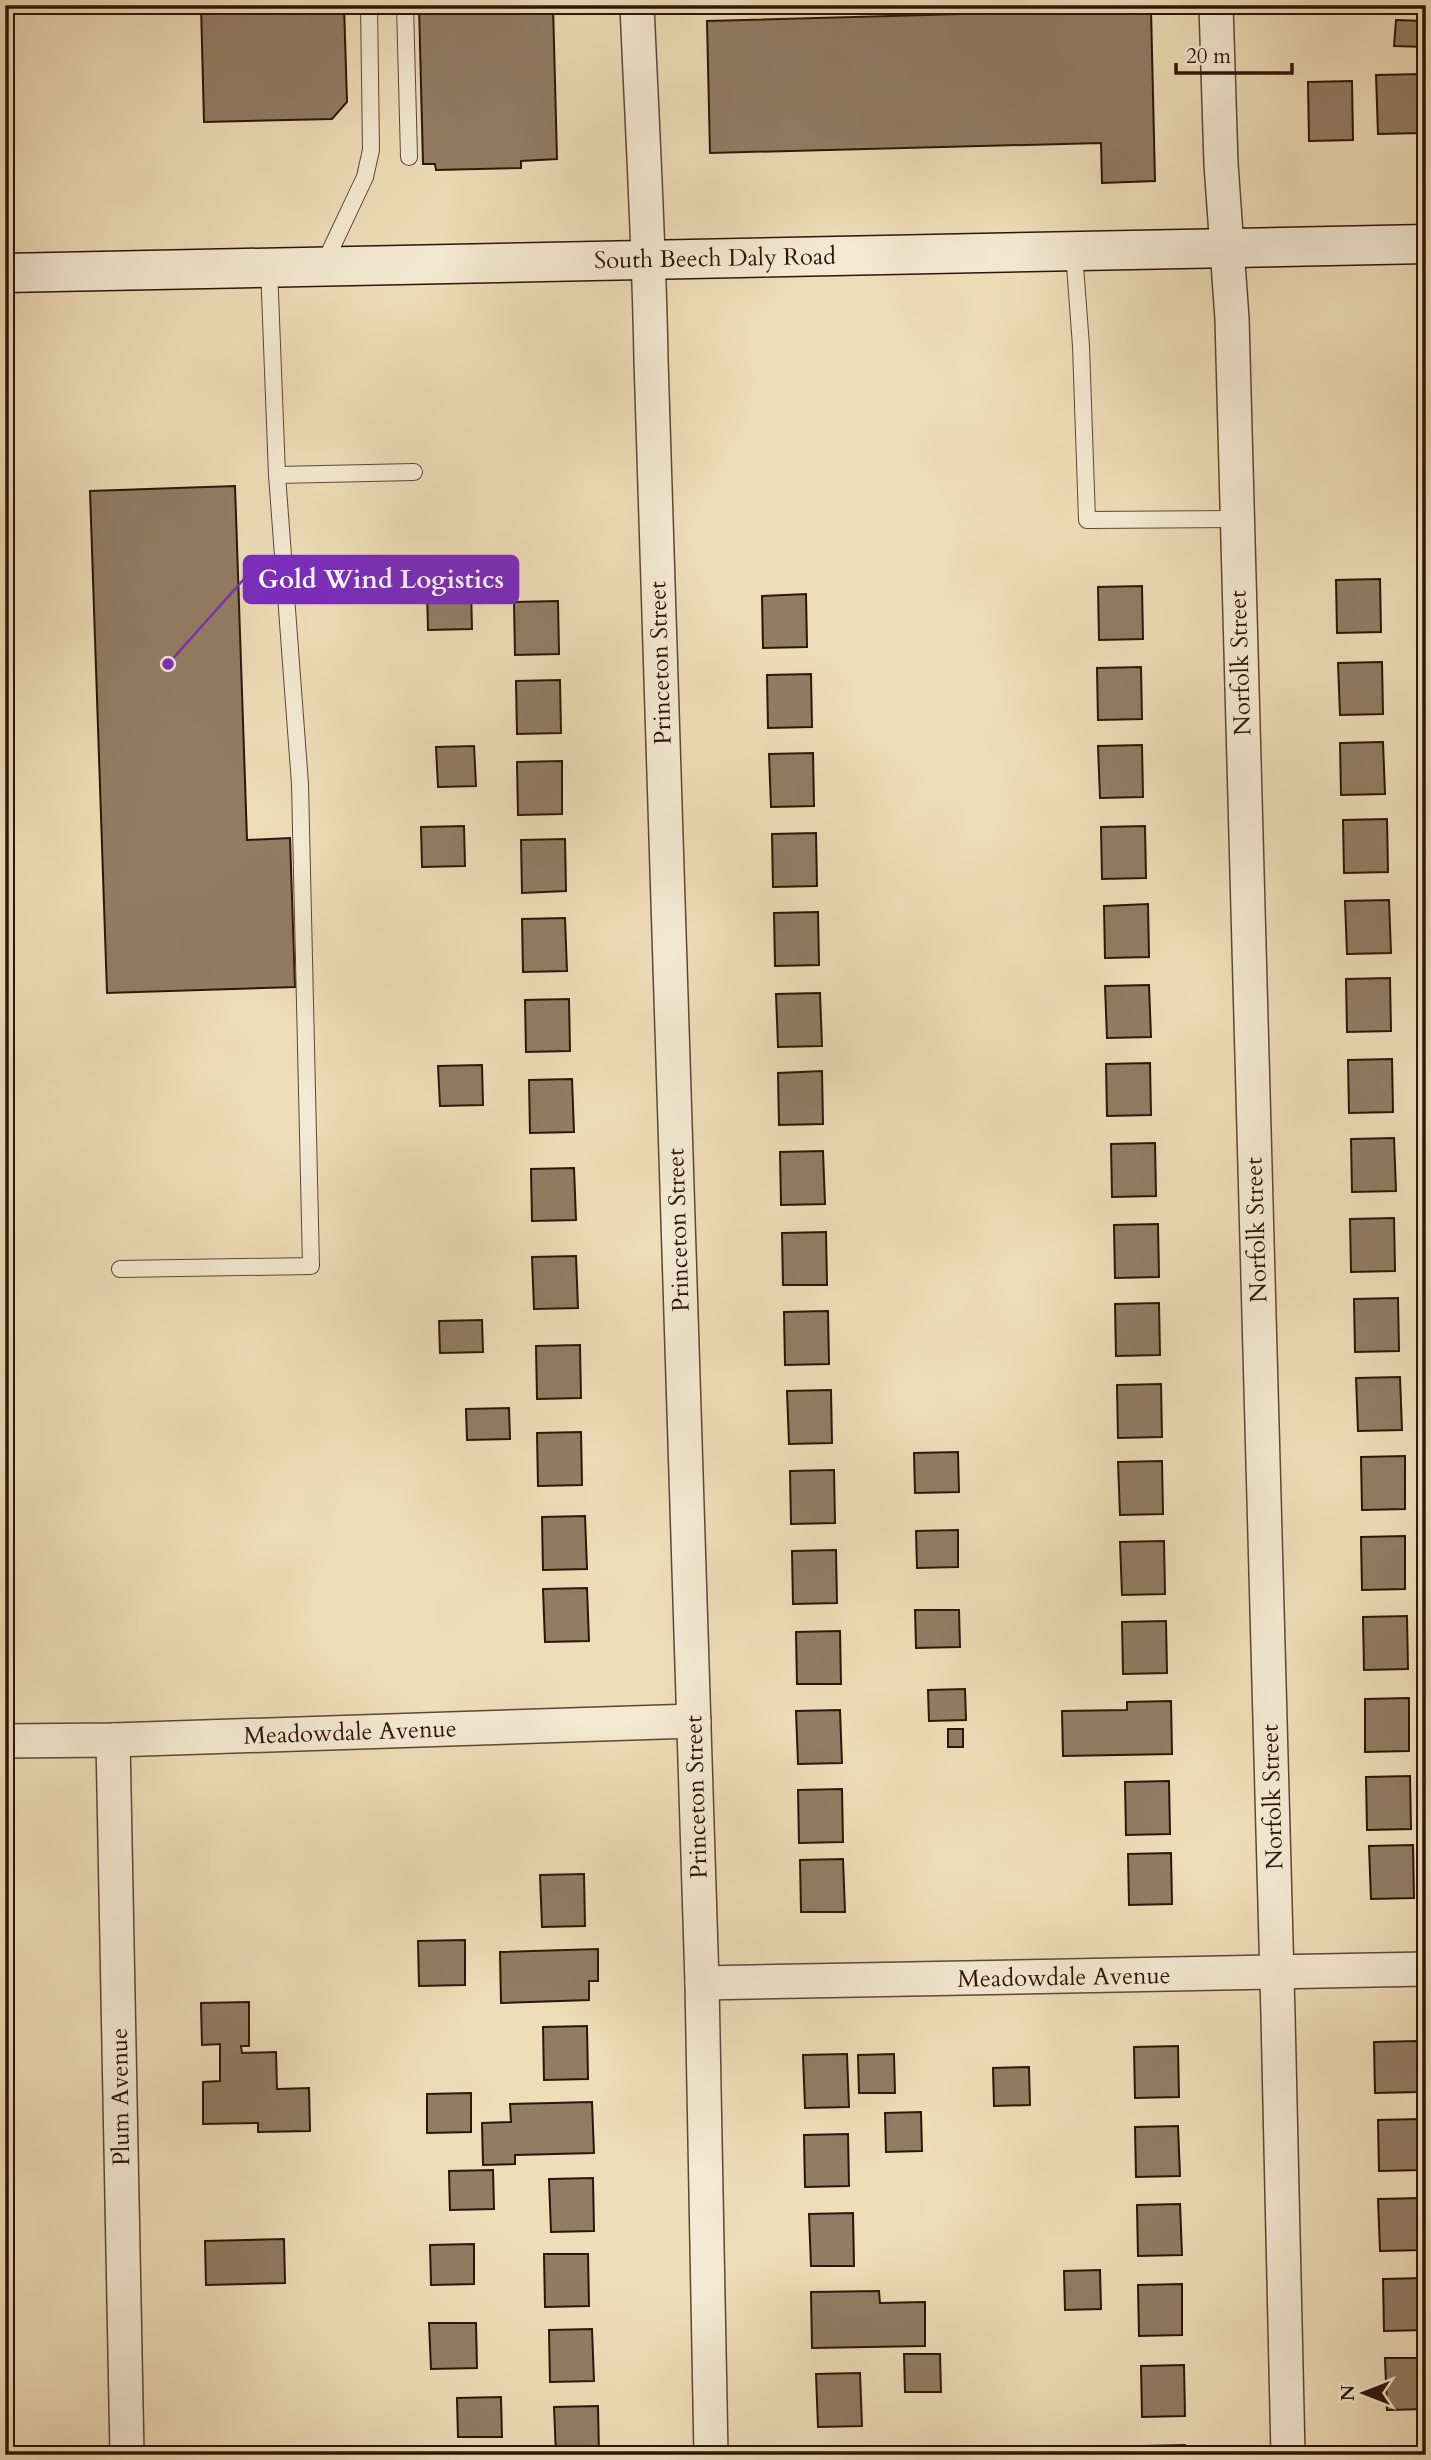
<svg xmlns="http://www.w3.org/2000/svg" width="1431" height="2460" font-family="Cardo,serif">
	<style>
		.building { fill: #927d64; stroke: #2e1508; stroke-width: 2 }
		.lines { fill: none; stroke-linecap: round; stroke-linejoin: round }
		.lane-casing { stroke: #5e4734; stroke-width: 18 }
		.street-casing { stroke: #5e4734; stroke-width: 36 }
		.secondary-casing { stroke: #2e1508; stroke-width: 41 }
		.lane { stroke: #f4e9d2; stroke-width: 16 }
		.street { stroke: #f4e9d2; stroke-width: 33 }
		.secondary { stroke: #f4e9d2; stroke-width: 38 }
		.labels { text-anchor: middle; stroke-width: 7; stroke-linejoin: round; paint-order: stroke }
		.street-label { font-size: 24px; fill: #2e1508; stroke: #f4e9d2 }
		.leader { fill: none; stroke: #7b2cbf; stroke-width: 2.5 }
		.callout-dot { fill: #7b2cbf; stroke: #f4e9d2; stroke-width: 2.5 }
		.callout { fill: #7b2cbf; stroke: #7b2cbf; stroke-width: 2.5 }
		.callout-label { font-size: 26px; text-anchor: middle; font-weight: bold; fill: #fff }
	</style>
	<rect width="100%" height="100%" fill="#eeddb9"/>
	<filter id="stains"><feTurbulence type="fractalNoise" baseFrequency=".00286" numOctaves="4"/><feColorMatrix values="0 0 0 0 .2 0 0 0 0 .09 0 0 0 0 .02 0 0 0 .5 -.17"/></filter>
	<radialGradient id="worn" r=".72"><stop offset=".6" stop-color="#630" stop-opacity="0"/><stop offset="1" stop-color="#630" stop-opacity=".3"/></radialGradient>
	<g class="building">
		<path d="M201 5H344L347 102 332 119 204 122Z"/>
		<path d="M419 5H553L557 159 521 161V168L436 170 435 164H423Z"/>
		<path d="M1151 9 1155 181 1102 183 1101 143 710 153 707 21Z"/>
		<path d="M1396 20 1426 21V47L1394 46Z"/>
		<path d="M1421 74 1422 133 1378 134 1376 75Z"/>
		<path d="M1352 81 1353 140 1309 141 1308 82Z"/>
		<path d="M235 486 247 840 290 838 295 987 107 993 90 491Z"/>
		<path d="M1380 579 1381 632 1337 633 1336 580Z"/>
		<path d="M1142 586 1143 639 1099 640 1098 587Z"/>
		<path d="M427 589H471L472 629 428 630Z"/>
		<path d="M806 594 807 647 763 648 762 596Z"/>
		<path d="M558 601 559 654 515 655 514 602Z"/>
		<path d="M1382 662 1383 714 1340 715 1338 663Z"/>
		<path d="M1141 667 1142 719 1098 720 1097 668Z"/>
		<path d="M811 674 812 727 768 728 767 675Z"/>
		<path d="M560 680 561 733 517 734 516 681Z"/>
		<path d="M1383 742 1385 794 1341 795 1340 743Z"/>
		<path d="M1142 745 1143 797 1100 798 1098 746Z"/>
		<path d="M474 746 476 786 438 787 436 747Z"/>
		<path d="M813 753 814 806 771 807 769 754Z"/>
		<path d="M562 761V814L518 815 517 762Z"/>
		<path d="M1387 819 1388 872 1344 873 1343 820Z"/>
		<path d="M464 826 465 866 422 867 421 827Z"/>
		<path d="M1145 826 1146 878 1102 879 1101 827Z"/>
		<path d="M816 833 817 886 773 887 772 834Z"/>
		<path d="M565 839 566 891 522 893 521 840Z"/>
		<path d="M1389 900 1391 953 1347 954 1345 901Z"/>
		<path d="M1148 904 1149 957 1105 958 1104 906Z"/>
		<path d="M818 912 819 965 775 966 774 913Z"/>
		<path d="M565 918 567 971 523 972 522 919Z"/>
		<path d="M1390 978 1391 1031 1347 1032 1346 979Z"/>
		<path d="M1149 985 1151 1037 1107 1038 1105 986Z"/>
		<path d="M820 993 822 1046 778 1047 776 994Z"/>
		<path d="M569 999 570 1051 526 1052 525 1000Z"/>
		<path d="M1392 1059 1393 1112 1349 1113 1348 1060Z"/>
		<path d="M1150 1063 1151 1115 1107 1116 1106 1064Z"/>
		<path d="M482 1065 483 1105 440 1106 438 1066Z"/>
		<path d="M822 1071 823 1124 779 1125 778 1073Z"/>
		<path d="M572 1079 574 1132 530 1133 529 1080Z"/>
		<path d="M1394 1138 1396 1191 1352 1192 1351 1139Z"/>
		<path d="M1155 1143 1156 1196 1112 1197 1111 1144Z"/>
		<path d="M823 1151 825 1204 781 1205 780 1152Z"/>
		<path d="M574 1168 576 1220 532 1221 531 1169Z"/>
		<path d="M1394 1218 1395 1271 1351 1272 1350 1219Z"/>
		<path d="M1158 1224 1159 1277 1115 1278 1114 1225Z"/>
		<path d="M826 1232 827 1285H783L782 1233Z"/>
		<path d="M576 1256 578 1308 534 1309 532 1257Z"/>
		<path d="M1398 1298 1399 1351 1355 1352 1354 1299Z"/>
		<path d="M1159 1303 1160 1355 1116 1356 1115 1304Z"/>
		<path d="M828 1311 829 1364 785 1365 784 1312Z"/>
		<path d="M482 1320 483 1352 440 1353 439 1321Z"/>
		<path d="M580 1345 581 1398 537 1399 536 1346Z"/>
		<path d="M1400 1377 1402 1430 1358 1431 1356 1378Z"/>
		<path d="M1161 1384 1162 1437 1118 1438 1117 1385Z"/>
		<path d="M831 1390 832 1443 789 1444 787 1391Z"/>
		<path d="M509 1408 510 1439 467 1440 466 1409Z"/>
		<path d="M581 1432 582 1485 538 1486 537 1433Z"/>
		<path d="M958 1452 959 1492 915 1493 914 1453Z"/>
		<path d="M1405 1456V1509L1362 1510 1361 1457Z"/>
		<path d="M1162 1461 1163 1514 1120 1515 1118 1462Z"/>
		<path d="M834 1470 835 1523 791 1524 790 1471Z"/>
		<path d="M585 1516 587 1569 543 1570 542 1517Z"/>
		<path d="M958 1530V1567L917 1568 916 1531Z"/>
		<path d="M1405 1536V1589L1362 1590 1361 1537Z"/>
		<path d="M1164 1541 1165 1594 1122 1595 1120 1542Z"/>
		<path d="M836 1550 837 1603 793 1604 792 1551Z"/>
		<path d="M587 1588 589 1641 545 1642 543 1589Z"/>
		<path d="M915 1610H959L960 1647 916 1648Z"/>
		<path d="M1407 1616 1408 1669 1364 1670 1363 1617Z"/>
		<path d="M1166 1621 1167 1673 1123 1674 1122 1622Z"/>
		<path d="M840 1631 841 1684H797L796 1632Z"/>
		<path d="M965 1689 966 1720 929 1721 928 1690Z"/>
		<path d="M1409 1698V1751L1365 1752V1699Z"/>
		<path d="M1171 1701 1172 1754 1063 1756 1062 1711 1127 1710V1702Z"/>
		<path d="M840 1710 842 1763 798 1764 796 1711Z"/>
		<rect x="948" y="1729" width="15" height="18"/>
		<path d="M1410 1776 1411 1829 1367 1830 1366 1777Z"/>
		<path d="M1169 1781 1170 1834 1126 1835 1125 1782Z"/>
		<path d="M842 1789 843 1842 799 1843 798 1790Z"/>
		<path d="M1413 1845 1414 1898 1371 1899 1369 1846Z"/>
		<path d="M1171 1853 1172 1904 1129 1905 1128 1854Z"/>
		<path d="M843 1859 845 1912H801L800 1860Z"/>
		<path d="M584 1874 585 1926 542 1927 540 1875Z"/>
		<path d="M465 1940V1985L419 1986 418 1941Z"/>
		<path d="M598 1949V1981H589V2000L501 2003 500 1952Z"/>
		<path d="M249 2002V2046H241L242 2053 276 2052 277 2089 309 2088 310 2131 258 2132V2123L203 2124V2082L220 2081V2044L202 2045 201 2003Z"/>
		<path d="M587 2026 588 2079 544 2080 543 2027Z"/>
		<path d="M1418 2041V2092L1375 2093 1374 2042Z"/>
		<path d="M1178 2046 1179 2097 1135 2098 1134 2047Z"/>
		<path d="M847 2054 849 2107 805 2108 803 2055Z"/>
		<path d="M894 2054 895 2093H859L858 2055Z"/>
		<path d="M1029 2067 1030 2105 994 2106 993 2068Z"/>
		<path d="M471 2093V2132L427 2133V2094Z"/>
		<path d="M592 2102 594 2153 515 2155V2164L483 2165 482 2123 511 2122 510 2104Z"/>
		<path d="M921 2112 922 2151 886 2152 885 2113Z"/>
		<path d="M1421 2119 1422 2170 1379 2171 1378 2120Z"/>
		<path d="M1178 2126 1180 2176 1136 2177 1135 2127Z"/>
		<path d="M848 2134 849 2186 805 2187 804 2135Z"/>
		<path d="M493 2170 494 2209 450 2210 449 2171Z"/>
		<path d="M593 2178 594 2231 551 2232 549 2179Z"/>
		<path d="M1422 2198 1423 2250 1380 2251 1378 2199Z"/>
		<path d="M1180 2204 1182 2255 1138 2256 1137 2205Z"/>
		<path d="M853 2213 854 2266H811L809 2214Z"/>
		<path d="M284 2239 285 2283 206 2285 205 2241Z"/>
		<path d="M474 2244V2284L431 2285 430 2245Z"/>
		<path d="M544 2254H588L589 2306 545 2307Z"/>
		<path d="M1100 2270 1101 2309 1065 2310 1064 2271Z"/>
		<path d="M1426 2278V2330L1384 2331 1383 2279Z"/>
		<path d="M1182 2284V2335L1139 2336 1138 2285Z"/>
		<path d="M879 2291 880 2303 925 2302V2346L812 2348 811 2292Z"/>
		<path d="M429 2323H476L477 2368 431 2369Z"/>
		<path d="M592 2329 594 2381 550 2382 549 2330Z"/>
		<path d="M904 2354H940L941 2392H905Z"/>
		<path d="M1385 2358H1426V2409L1387 2410Z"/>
		<path d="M1184 2365 1185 2416 1142 2417 1141 2366Z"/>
		<path d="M860 2373 862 2426 818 2427 816 2374Z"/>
		<path d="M501 2397 502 2437H458L457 2398Z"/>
		<path d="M598 2406 599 2455H556L554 2407Z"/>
		<path d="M1185 2445 1186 2455H1142V2446Z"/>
	</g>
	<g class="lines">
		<g class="lane-casing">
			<g id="lane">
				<path d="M405 5 409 157"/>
				<path d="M1074 252 1081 346 1087 520 1236 519"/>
				<path d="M323 266 365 177 371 150 369 5"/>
				<path d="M277 475 414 472"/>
				<path d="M120 1269 311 1266 300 784 277 475 269 267"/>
			</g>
		</g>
		<g class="street-casing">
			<g id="street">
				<path d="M637 5C642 123 649 241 651 360L702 1983 711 2455"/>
				<path d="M1216 5 1221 164 1232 319 1278 2015 1288 2455"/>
				<path d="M113 1740 127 2455"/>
				<path d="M5 1741 113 1740 694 1721"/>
				<path d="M702 1983 1426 1969"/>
			</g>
		</g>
		<g class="secondary-casing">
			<path id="secondary" d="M5 273 1426 244"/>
		</g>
		<use href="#lane" class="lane"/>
		<use href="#street" class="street"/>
		<use href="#secondary" class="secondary"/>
	</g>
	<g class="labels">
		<g class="street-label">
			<text transform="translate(715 258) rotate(-1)" y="8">South Beech Daly Road</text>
			<text transform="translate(660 663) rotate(-92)" y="8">Princeton Street</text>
			<text transform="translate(1240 663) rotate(-92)" y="8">Norfolk Street</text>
			<text transform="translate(678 1230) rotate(-92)" y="8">Princeton Street</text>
			<text transform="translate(1256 1230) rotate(-92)" y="8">Norfolk Street</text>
			<text transform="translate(350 1732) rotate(-2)" y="8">Meadowdale Avenue</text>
			<text transform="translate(696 1797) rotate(-92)" y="8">Princeton Street</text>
			<text transform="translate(1272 1797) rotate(-92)" y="8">Norfolk Street</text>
			<text transform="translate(1064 1977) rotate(-1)" y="8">Meadowdale Avenue</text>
			<text transform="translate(120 2097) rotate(-91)" y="8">Plum Avenue</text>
		</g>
	</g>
	<path class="leader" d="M168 664L244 579"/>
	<circle class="callout-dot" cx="168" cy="664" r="7"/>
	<rect class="callout" x="244" y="556" width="274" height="47" rx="7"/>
	<g class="callout-label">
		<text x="381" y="588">Gold Wind Logistics</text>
	</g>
	<rect width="1431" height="2460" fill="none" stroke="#eeddb9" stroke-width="28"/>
	<rect x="7" y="7" width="1417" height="2446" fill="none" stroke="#2e1508" stroke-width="3.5"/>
	<rect x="14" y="14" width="1403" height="2432" fill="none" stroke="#2e1508" stroke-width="2"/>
	<g transform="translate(1364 2393) rotate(270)" stroke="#f4e9d2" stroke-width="5" paint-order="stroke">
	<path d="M0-5L12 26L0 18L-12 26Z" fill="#2e1508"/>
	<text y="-10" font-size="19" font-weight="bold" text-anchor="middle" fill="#2e1508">N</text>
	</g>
	<path d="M1176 63v10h116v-10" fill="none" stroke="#2e1508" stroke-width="3.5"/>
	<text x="1186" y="63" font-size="21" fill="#2e1508" stroke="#f4e9d2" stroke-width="5" paint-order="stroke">20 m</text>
	<rect width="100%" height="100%" filter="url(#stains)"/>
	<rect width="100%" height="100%" fill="url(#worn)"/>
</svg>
